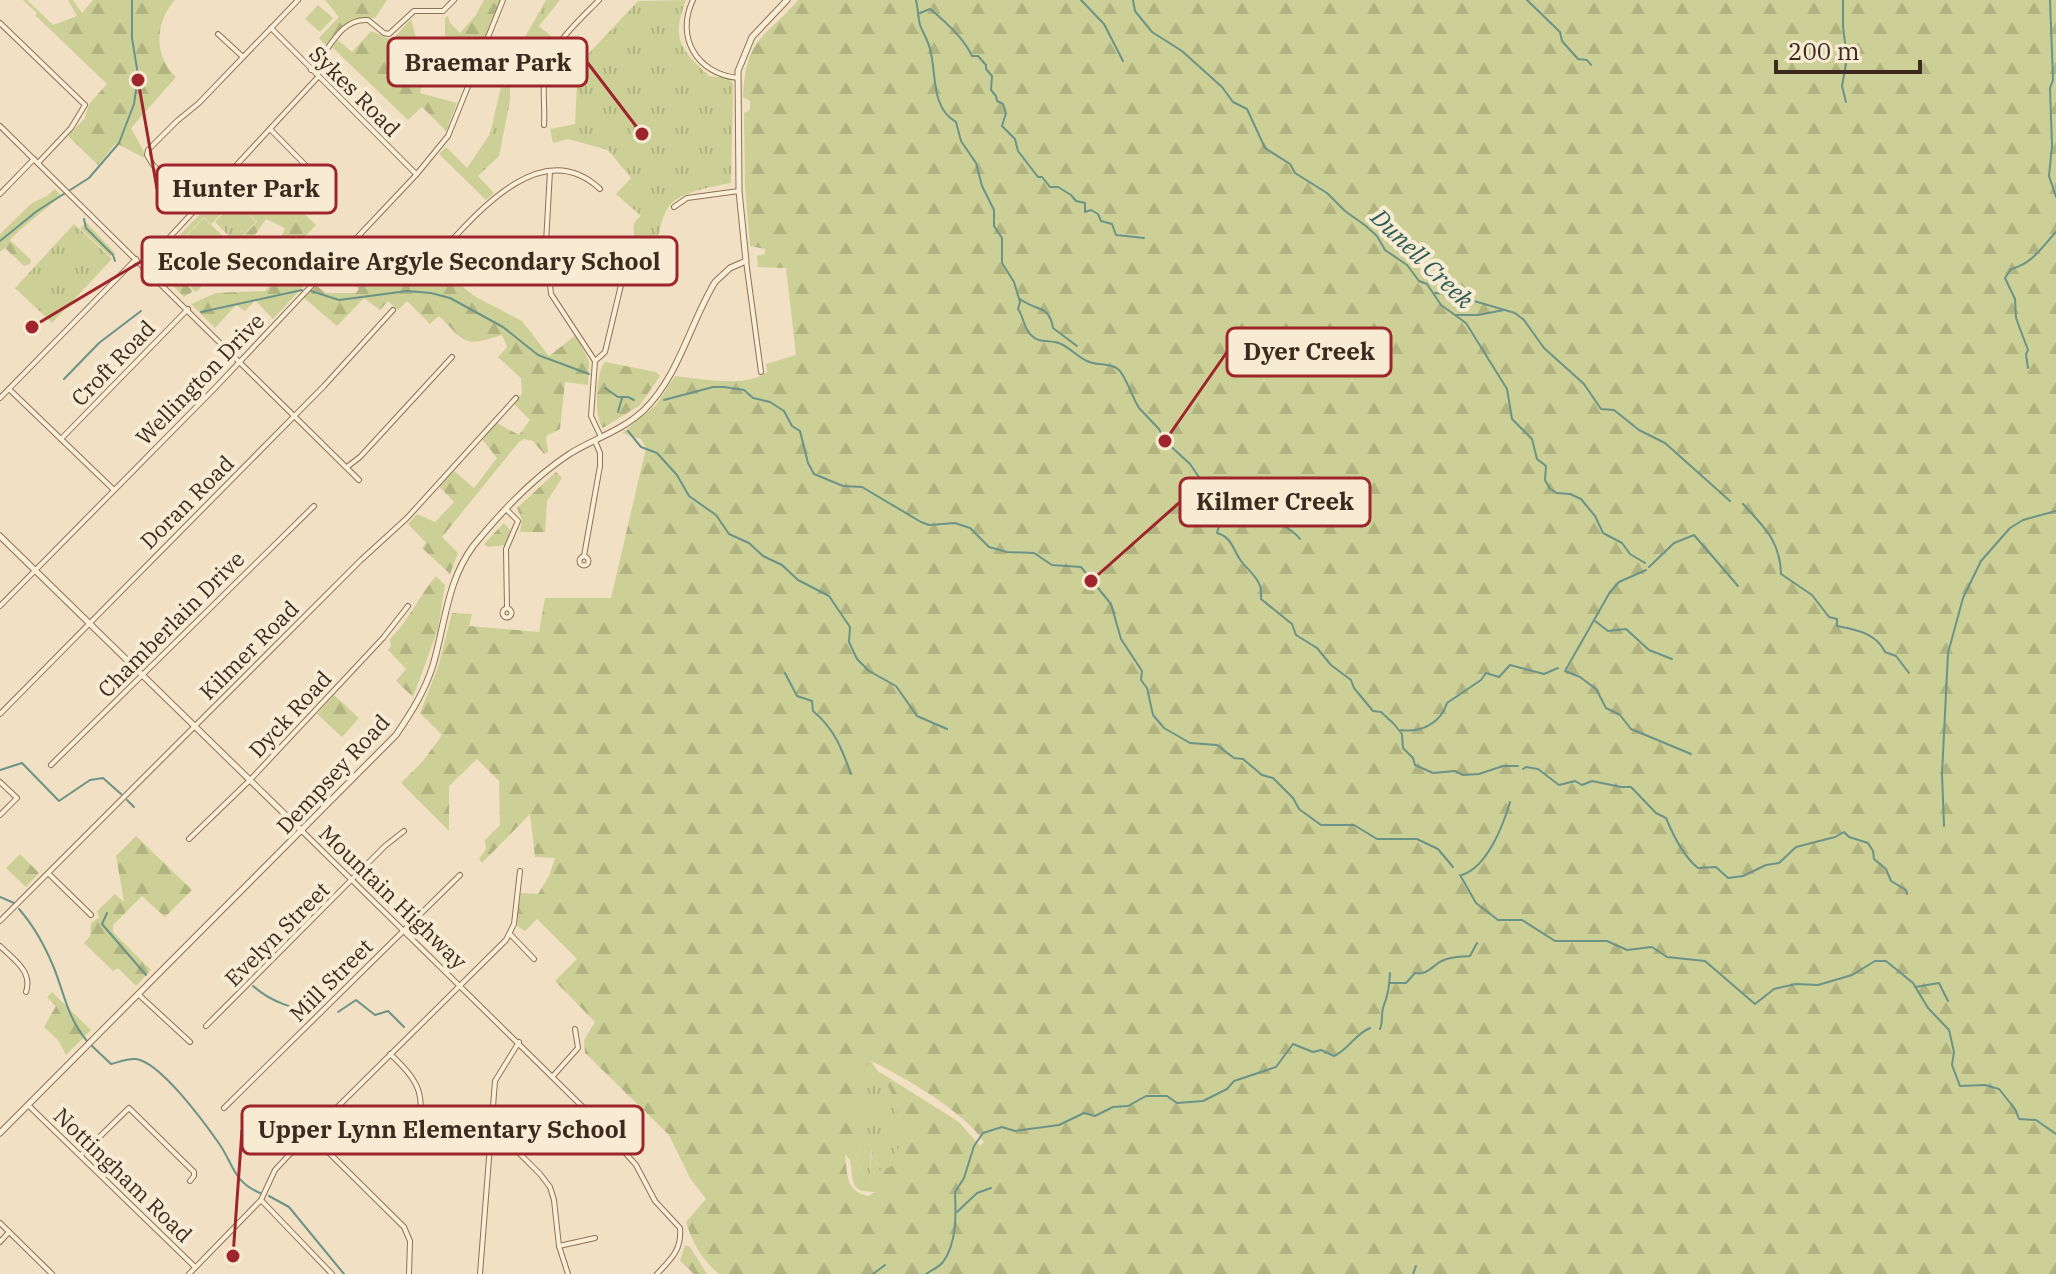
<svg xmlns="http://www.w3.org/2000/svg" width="2056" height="1274" font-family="'IBM Plex Serif',serif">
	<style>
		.grass { fill: #cdd096 }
		.forest { fill: url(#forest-firs); fill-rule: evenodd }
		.park { fill: url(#park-tufts) }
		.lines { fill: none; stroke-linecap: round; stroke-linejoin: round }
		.stream { stroke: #6b9387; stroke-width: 2 }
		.minor-casing { stroke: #8d7158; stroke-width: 6 }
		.tertiary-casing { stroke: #8d7158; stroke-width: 7 }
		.minor { stroke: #fbeed7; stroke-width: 4 }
		.tertiary { stroke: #fbeed7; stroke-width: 5 }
		.labels { text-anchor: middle; stroke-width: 8; stroke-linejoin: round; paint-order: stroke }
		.street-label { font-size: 22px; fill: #3b2a1d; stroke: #f8ebd3 }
		.water-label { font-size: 24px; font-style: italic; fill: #2c5c56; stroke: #f8ebd3 }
		.leader { fill: none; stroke: #9f252d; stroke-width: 3 }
		.callout-dot { fill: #9f252d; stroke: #f8ebd3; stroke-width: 3 }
		.callout { fill: #f8ebd3; stroke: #9f252d; stroke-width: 3 }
		.callout-label { font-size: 24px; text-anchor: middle; font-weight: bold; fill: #3b2a1d }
	</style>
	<defs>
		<pattern id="forest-firs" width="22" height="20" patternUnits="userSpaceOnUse" patternTransform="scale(2)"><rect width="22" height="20" fill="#cdd096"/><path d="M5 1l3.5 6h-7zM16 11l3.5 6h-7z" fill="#b1b381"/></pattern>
		<pattern id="park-tufts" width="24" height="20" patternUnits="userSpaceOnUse" patternTransform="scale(2)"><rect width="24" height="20" fill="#cdd096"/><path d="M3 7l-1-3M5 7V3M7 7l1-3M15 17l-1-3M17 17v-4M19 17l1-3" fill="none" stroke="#b1b381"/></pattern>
	</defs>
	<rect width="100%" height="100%" fill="#f1e0c3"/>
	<g class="grass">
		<path d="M318 5 333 18 320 32 305 19Z"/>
		<path d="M204 218 231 244V256L196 292 162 261Z"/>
		<path d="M87 223 116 254 110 256 80 228Z"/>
		<path d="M850 1160 857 1162 864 1176H870L877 1192C849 1192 854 1184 850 1160Z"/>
	</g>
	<g class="forest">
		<path d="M23 0H27L53 25 77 16 68 0H73L82 13 93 0H175C155 22 153 55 176 77L131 128 144 152V158L116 143 98 165 68 136 85 118 89 104 107 84 35 15 37 13Z"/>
		<path d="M325 0H387L375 18C347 20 344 25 326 46L319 38 339 17Z"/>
		<path d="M484 0H500L466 83 425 71 420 93 457 103 446 131 422 107 408 120 332 47 338 40 352 52 371 31 392 40 411 19 416 38 445 39V18L448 16 450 23 460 33 476 15Z"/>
		<path d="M798 0H2056V1274H719C702 1260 692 1242 686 1222L706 1199 690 1178 669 1135 585 1053 584 1040 595 1022 555 981 577 959 537 919 525 931 517 926 520 893 538 894 549 876 555 858 535 857 530 814 482 863 479 859 486 849 485 840 500 825 499 781 477 759 449 786V831L401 783 423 761 442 735 420 713 438 667 452 613 472 614 469 626 539 632 545 598H611L646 448 641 439 622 433 656 405 675 376C703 379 745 388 767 372L766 364 796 355 786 268 758 267 757 256 765 254V249L750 246 745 187 744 113 750 110V101L743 97C746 36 763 41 798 0ZM871 1061C903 1076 966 1113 984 1142L980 1146 959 1122 878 1071C888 1087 909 1131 897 1149 893 1155 883 1161 877 1165L872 1148 870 1176 876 1192 868 1196C846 1192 847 1174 845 1154L850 1160 857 1162C864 1141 862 1109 853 1089Z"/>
		<path d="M271 183 316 225 277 265 297 284 310 272 315 274 273 319 255 300 245 311 236 305 215 328 191 304 216 293 265 291 272 283 273 255 285 228 266 219 244 251 239 252 237 243 257 222 235 200 211 224 204 217 161 261 193 291 184 297 151 264 228 186 246 202Z"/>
		<path d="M55 189 61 195C45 211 26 223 10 240L31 260 30 264 24 266 5 248 0 252V234L32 203 47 196Z"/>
		<path d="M368 263 392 284C404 285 420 286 428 277L427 271 434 263 474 296 522 321 549 356 576 335 589 362 588 385 565 382 560 429 546 436 548 452 544 454 533 441 524 439 519 442 442 537 458 553 450 574 422 548 426 543 408 524 417 514 435 522 454 502 438 485 452 469 474 488 497 458 481 438 495 422 519 435 530 420 513 403 522 394 521 378 498 357 507 347 502 335C463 347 467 344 439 316L430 324 407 301 398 310 388 301 380 310 364 298 337 326 303 297 315 284 325 293H356L359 289 351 282Z"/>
		<path d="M605 362 656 372 660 376 640 405 603 428C593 418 596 371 605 362Z"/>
		<path d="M556 472 562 478 547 501 545 532H520L522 520 517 508Z"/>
		<path d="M504 523 511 531 506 545 488 547 484 544Z"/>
		<path d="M436 576 445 585 438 629 413 697 396 681 406 669 388 650 391 646 390 639C410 619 418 597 436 576Z"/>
		<path d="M334 695 359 718 342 737 317 714Z"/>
		<path d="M136 836 192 890 165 917 142 896 113 925V932L151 970 136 986 118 968 113 971 84 943 90 936 91 923 99 918 97 911 115 894 124 902 116 856Z"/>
		<path d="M20 854 39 873 26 887 6 868Z"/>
		<path d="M52 992 91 1030 66 1055 58 1040 44 1027 56 1006 47 997Z"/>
		<path d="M685 1245 690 1247 707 1274H694L680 1261Z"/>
	</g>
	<g class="park">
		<path d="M546 0H560L539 26 553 38 547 47 529 37 510 79V101L499 156 478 176 494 193 486 200 439 154 446 147 467 168 490 134 504 74Z"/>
		<path d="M686 0C671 39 680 49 709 76L728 78 733 83 731 183C715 186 681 192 670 205 662 214 660 230 657 242L641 249 639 245 632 258 627 256C629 251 633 243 634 238 634 227 631 224 641 216L616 194 631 178 608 150 568 139 553 143 550 129 575 124 578 65 638 1Z"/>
		<path d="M235 201 256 222 236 243 215 222Z"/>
		<path d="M74 224 112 259 52 323 15 288Z"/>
		<path d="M871 1061 891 1091 897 1109 902 1137 892 1166 880 1171 871 1149 870 1176H864L857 1162C866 1134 856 1108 851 1080Z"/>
	</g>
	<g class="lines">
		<g class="stream">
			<path d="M916 0C918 8 918 17 920 25 923 33 928 40 930 49 937 73 930 107 956 122L961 141 976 163 982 186 994 210V226L1002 238V263L1014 282 1020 302 1018 309C1024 317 1023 328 1032 336 1040 344 1052 339 1061 344 1070 348 1078 357 1087 361 1098 367 1115 361 1122 374 1129 385 1132 396 1139 408L1159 429 1165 441 1190 464 1205 486 1210 505 1221 519 1217 533C1232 537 1233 550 1241 561 1247 569 1257 576 1260 586 1262 590 1261 594 1261 599L1292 624 1296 635 1317 648 1331 665 1351 680 1354 688 1373 711 1381 712 1394 724 1402 734 1403 748 1413 758 1415 765 1433 773 1455 771 1463 775 1479 774 1503 766H1518"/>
			<path d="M1081 0 1104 24 1123 61"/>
			<path d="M1133 0 1135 11 1152 32 1182 51 1222 87 1233 102 1247 109 1265 148 1290 164 1295 173 1327 193 1345 211 1366 226 1377 236 1385 250 1407 265 1419 281 1427 284 1441 305 1466 323 1507 389 1512 419 1532 439 1537 459 1546 466 1545 480 1550 489 1557 493 1570 494 1581 499 1595 516 1603 533 1622 543 1630 554 1645 563"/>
			<path d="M1527 0 1560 32 1562 41 1578 59 1587 60 1591 65"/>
			<path d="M1843 0V27L1847 58 1842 86 1846 102"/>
			<path d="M2050 0 2053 80 2050 88 2052 146 2049 176 2056 197"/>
			<path d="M920 13 930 9C946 22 964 38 972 56H978L986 65V69L992 76 991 90 996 96 997 101 1003 104 1006 113 1002 126 1015 139 1018 151 1038 177H1042L1050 187H1058L1071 195 1076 201 1085 203V212L1091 210 1098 214 1101 221 1112 224 1116 235 1144 238"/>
			<path d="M84 219 86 228 113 255 115 261"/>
			<path d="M0 241 37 211 89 178 119 143 134 104 138 75 132 38V0"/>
			<path d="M311 291 339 300 407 291 431 293 450 298 503 327 538 355 589 374"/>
			<path d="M1435 293 1462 295 1474 301 1515 313 1524 320 1544 348 1584 384 1601 409 1614 410 1639 430 1665 443 1730 501"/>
			<path d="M1020 299C1037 312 1049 304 1053 328L1077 346"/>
			<path d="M201 312 302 290"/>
			<path d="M1455 315H1478L1504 310"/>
			<path d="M2028 368 2026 354 2028 350 2016 318 2015 299 2005 278 2011 269C2032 264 2041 248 2056 232"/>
			<path d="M64 379 99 343 141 311"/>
			<path d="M605 388 618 397H628L634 400"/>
			<path d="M664 400 713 387H724L744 390 753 398 770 402 784 411 792 426 800 431 808 463 814 474 843 486 862 487 921 522 929 525 955 523 970 528 989 547 1007 552 1034 553 1052 565 1081 567 1111 604 1121 639 1142 671 1141 680 1147 688 1153 715 1164 728 1190 743 1217 745 1234 758 1243 759 1262 775 1273 778 1293 798 1299 809 1321 825H1354L1377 839H1417L1438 849 1453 867"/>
			<path d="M618 412 622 398"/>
			<path d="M628 431 641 447 657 453 677 475 689 496 716 515 729 534 749 543 763 556 782 565 798 580 829 596 850 627 849 642 857 659 869 671 896 686 917 716 947 729"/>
			<path d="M1743 504C1765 528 1780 541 1781 574L1812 595 1829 617 1837 619V626C1857 630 1876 633 1885 652L1896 656 1909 673"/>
			<path d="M1218 514C1231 519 1243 514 1256 516 1271 519 1291 527 1300 539"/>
			<path d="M1649 567 1674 543 1694 535 1738 586"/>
			<path d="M1646 570 1619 582 1610 592 1565 671 1580 677 1596 689 1606 708 1620 715 1631 729 1691 754"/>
			<path d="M1595 621 1608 631 1626 629 1649 650 1672 659"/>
			<path d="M785 673 797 696 812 701 813 711C834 728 842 749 851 774"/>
			<path d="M1401 730C1421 733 1441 723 1447 703L1481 680 1486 673 1499 677 1510 665 1544 674 1558 668"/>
			<path d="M1523 769 1526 767 1538 769 1559 785 1575 781 1582 785 1592 781 1621 787H1631L1656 813 1666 818C1673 835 1683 856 1698 868L1716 867 1728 878 1743 876 1766 865 1779 863 1796 847 1835 837 1844 832 1849 837 1868 843 1873 851 1874 859 1886 869 1891 881 1906 890 1907 894"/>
			<path d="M0 770 22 763 59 801 90 780 103 778 121 794"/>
			<path d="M127 800 134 807"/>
			<path d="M1944 826 1942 774 1948 653 1963 598 1981 561 2010 528 2023 520 2056 511"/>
			<path d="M1460 875 1476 903 1498 920H1522L1555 941H1607L1627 950 1652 947 1667 957 1705 961 1755 1004 1774 989 1796 984 1818 985 1852 975 1875 961H1886L1913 983 1928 1008 1949 1030 1954 1052 1952 1065 1960 1086 1985 1085 1999 1089 2015 1109 2019 1119 2036 1120 2056 1134"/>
			<path d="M1462 875C1487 867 1503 826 1510 802"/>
			<path d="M0 897 14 903"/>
			<path d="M19 909C34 926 45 946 54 968 64 993 68 1019 87 1041"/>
			<path d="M107 913 102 924 146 975"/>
			<path d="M1389 983H1406L1415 973C1428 976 1433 964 1444 960 1453 956 1461 957 1470 956L1477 943"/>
			<path d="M253 986C269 1000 295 1012 317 1009"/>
			<path d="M1915 987 1939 983 1948 1001"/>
			<path d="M338 1012 356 1000 375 1015 388 1011 404 1027"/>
			<path d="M1380 1029C1383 1022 1381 1016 1383 1008 1388 995 1389 988 1390 973"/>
			<path d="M92 1046 111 1064C119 1062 128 1058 136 1059 160 1062 204 1122 218 1142 234 1164 232 1181 260 1193"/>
			<path d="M269 1196 289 1207 344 1274"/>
			<path d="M957 1212 977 1193 991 1188"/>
			<path d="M873 1274 885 1265"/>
			<path d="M926 1274C932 1270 938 1268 943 1262 957 1243 956 1214 955 1192L964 1178 974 1146 983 1133 1002 1127 1015 1131 1059 1125 1084 1113 1095 1116 1113 1107 1128 1106 1146 1096H1167L1177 1103 1203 1101 1227 1089 1234 1081 1276 1067 1293 1044 1313 1052 1321 1050 1334 1056C1349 1049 1355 1034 1370 1028"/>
			<path d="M1413 1274 1416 1266"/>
		</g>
		<g class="minor-casing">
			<g id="minor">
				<path d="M693 0C675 37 697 74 738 78"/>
				<path d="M0 23 85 105 71 128 38 163"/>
				<path d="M271 28 416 174"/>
				<path d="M218 34 243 57"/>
				<path d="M311 70C329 52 339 18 368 20L384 33 389 34 414 11H443L454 0"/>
				<path d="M544 125C545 111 543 96 544 82 546 48 577 23 599 0"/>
				<path d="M0 126 359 480"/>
				<path d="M270 129 321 181"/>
				<path d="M550 171 546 243 551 294 595 361 591 416 601 437"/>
				<path d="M0 194 34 159"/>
				<path d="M674 207 687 198 739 191"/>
				<path d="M197 209 153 165 147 155 148 150 177 121 199 103 298 0"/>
				<path d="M457 237 477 256 479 276 475 283"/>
				<path d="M746 261 761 372"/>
				<path d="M143 266 318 77"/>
				<path d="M420 275C462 232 535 128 600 189"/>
				<path d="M595 361 605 352 626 264"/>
				<path d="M9 389 114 490"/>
				<path d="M0 398 136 259"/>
				<path d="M61 439 188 309"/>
				<path d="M347 467 360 457 452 357"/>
				<path d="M584 556 600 466V453L595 441"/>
				<circle cx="584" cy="561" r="4.5"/>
				<path d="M0 606 215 388 416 175 448 136 503 0"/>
				<path d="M507 608 506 549 518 521 507 510"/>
				<circle cx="507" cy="613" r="4.5"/>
				<path d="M0 714 324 386 393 310"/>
				<path d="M51 765 314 506"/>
				<path d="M0 782 17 798 0 815"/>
				<path d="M302 831 596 1120 636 1165 655 1201 680 1228C682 1250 671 1259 657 1274"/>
				<path d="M189 839 250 780 383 638 408 606"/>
				<path d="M49 874 91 915"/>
				<path d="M0 921 361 560 407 518 516 398"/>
				<path d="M510 934 534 959"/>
				<path d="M0 946C13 959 33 971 26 992"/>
				<path d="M138 994 190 1042"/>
				<path d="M206 1026 385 846 404 831"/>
				<path d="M390 1054C427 1087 422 1098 418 1144"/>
				<path d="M553 1076 578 1048 575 1029"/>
				<path d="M28 1105 195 1267"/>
				<path d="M224 1108 460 875"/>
				<path d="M310 1134 404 1227 410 1241 409 1274"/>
				<path d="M491 1135 498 1136 508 1142 540 1174 550 1187 554 1200 559 1246 568 1274"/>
				<path d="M81 1155 129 1108 194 1172V1176L190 1181"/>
				<path d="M261 1200 332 1274"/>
				<path d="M0 1223 52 1274"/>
				<path d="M0 1242 9 1232"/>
				<path d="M559 1246 595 1238"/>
				<path d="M189 1274 261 1200 275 1170 288 1156 506 940 514 924 520 871"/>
				<path d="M480 1274 495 1081 519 1042"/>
			</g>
		</g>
		<g class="tertiary-casing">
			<g id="tertiary">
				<path d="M0 536 302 831"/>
				<path d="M0 1133 396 735C411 713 425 691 433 665 445 625 447 580 474 545 501 512 535 476 571 453 596 438 623 430 644 410 679 376 690 323 715 282L730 268 746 261 739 191 738 71 752 37 787 0"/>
			</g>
		</g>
		<use href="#minor" class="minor"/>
		<use href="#tertiary" class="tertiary"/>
	</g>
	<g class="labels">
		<g class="street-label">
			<text transform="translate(355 91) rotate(45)" y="8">Sykes Road</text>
			<text transform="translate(113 363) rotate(-46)" y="8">Croft Road</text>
			<text transform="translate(200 379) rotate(-46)" y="8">Wellington Drive</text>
			<text transform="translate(187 502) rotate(-45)" y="8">Doran Road</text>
			<text transform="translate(171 624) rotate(-45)" y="8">Chamberlain Drive</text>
			<text transform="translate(249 650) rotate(-45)" y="8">Kilmer Road</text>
			<text transform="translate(290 714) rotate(-47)" y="8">Dyck Road</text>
			<text transform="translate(333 774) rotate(-47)" y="8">Dempsey Road</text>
			<text transform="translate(393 897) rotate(44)" y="8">Mountain Highway</text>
			<text transform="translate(277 934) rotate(-45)" y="8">Evelyn Street</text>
			<text transform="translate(331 980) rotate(-45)" y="8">Mill Street</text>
			<text transform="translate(123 1175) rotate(44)" y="8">Nottingham Road</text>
		</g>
		<g class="water-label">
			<text transform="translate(1422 259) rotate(44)" y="8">Dunell Creek</text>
		</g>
	</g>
	<path class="leader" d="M642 134L587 62M138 80L157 189M32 327L142 261M1165 441L1227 352M1091 581L1180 502M233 1256L242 1130"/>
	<g class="callout-dot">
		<circle cx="642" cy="134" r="8"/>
		<circle cx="138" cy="80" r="8"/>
		<circle cx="32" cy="327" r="8"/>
		<circle cx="1165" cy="441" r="8"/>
		<circle cx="1091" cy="581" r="8"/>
		<circle cx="233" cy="1256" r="8"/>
	</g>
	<g class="callout">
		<rect x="388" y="38" width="199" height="48" rx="8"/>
		<rect x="157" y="165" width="179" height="48" rx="8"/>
		<rect x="142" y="237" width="535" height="48" rx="8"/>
		<rect x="1227" y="328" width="164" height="48" rx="8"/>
		<rect x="1180" y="478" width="190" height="48" rx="8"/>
		<rect x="242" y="1106" width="401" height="48" rx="8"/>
	</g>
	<g class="callout-label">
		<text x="488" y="71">Braemar Park</text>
		<text x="246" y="197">Hunter Park</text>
		<text x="409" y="270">Ecole Secondaire Argyle Secondary School</text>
		<text x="1309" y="360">Dyer Creek</text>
		<text x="1275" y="510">Kilmer Creek</text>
		<text x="442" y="1138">Upper Lynn Elementary School</text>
	</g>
	<path d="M1776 60v12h144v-12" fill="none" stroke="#3b2a1d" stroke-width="4"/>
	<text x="1788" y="60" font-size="24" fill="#3b2a1d" stroke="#f8ebd3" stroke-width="6" paint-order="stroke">200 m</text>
</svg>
